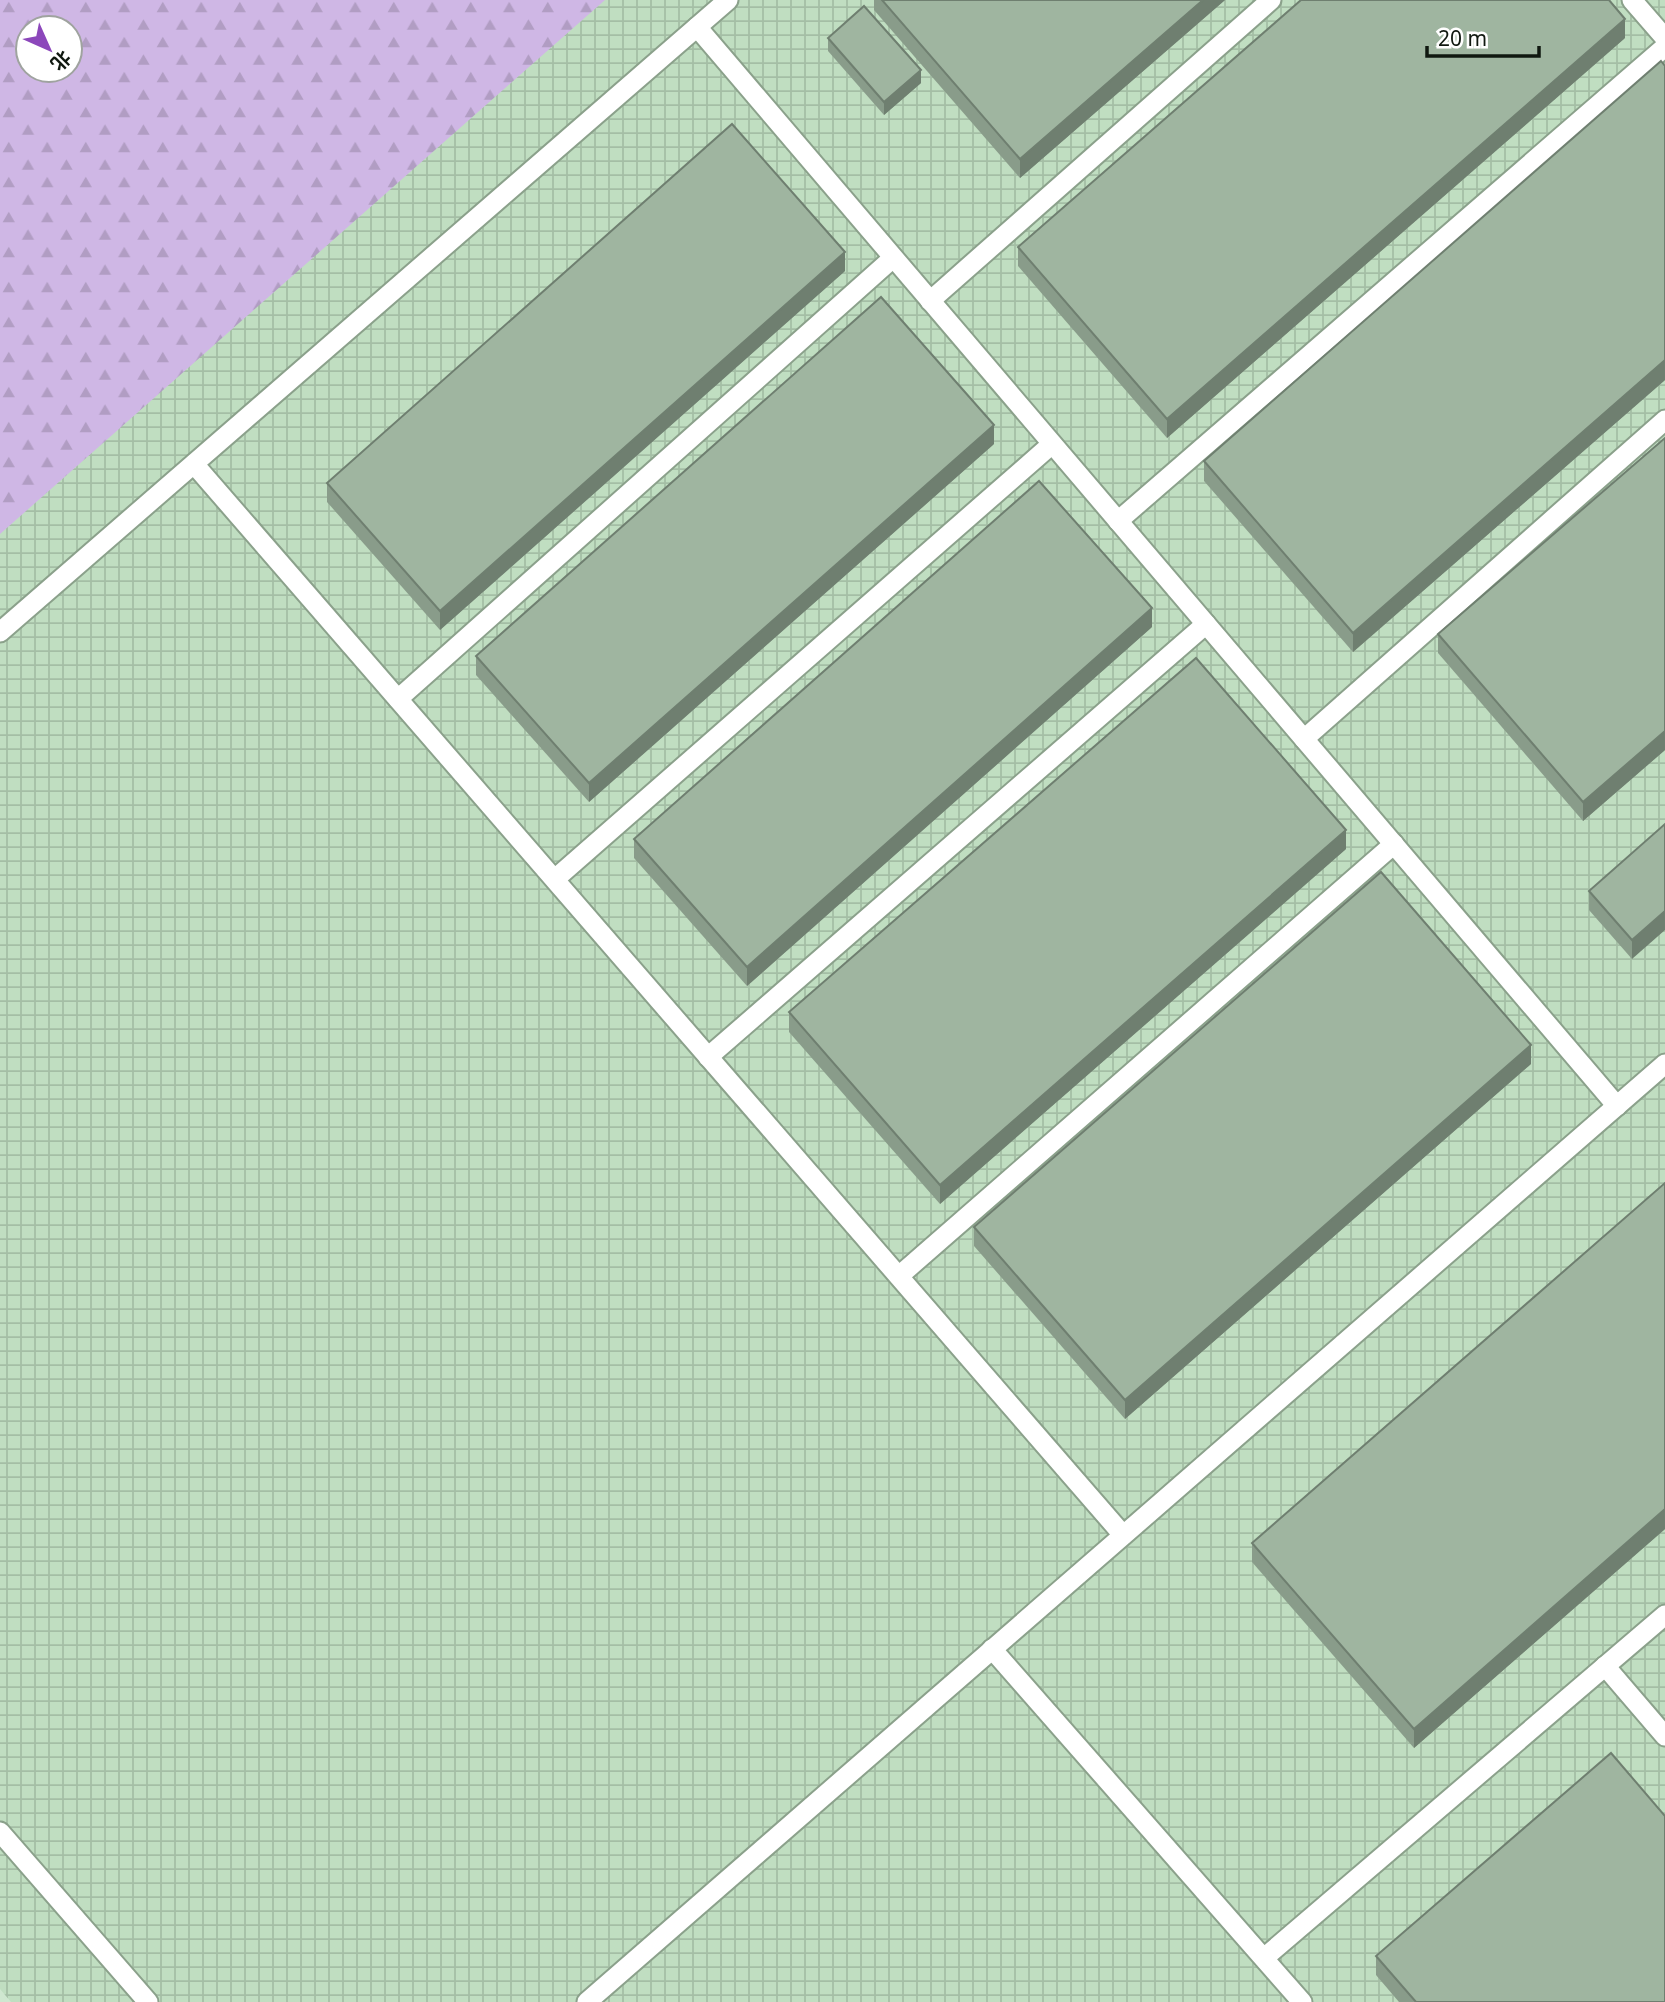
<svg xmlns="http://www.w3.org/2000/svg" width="1665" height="2002" font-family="'Noto Sans','Noto Sans SC',sans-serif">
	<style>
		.industrial { fill: url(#industrial-grid); fill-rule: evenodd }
		.forest { fill: url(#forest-firs); fill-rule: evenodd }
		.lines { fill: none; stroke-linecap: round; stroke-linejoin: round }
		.service-casing { stroke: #8ba18b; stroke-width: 23 }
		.service { stroke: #fff; stroke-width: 19 }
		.wall { fill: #899c8a }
		.shaded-wall { fill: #6f7f70 }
		.building { fill: #9fb5a0; stroke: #6f7f70; stroke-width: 2 }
	</style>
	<defs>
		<pattern id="industrial-grid" width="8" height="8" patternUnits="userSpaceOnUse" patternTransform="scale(1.75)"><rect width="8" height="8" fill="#c0dec1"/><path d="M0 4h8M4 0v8" fill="none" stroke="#a4bea5"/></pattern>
		<pattern id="forest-firs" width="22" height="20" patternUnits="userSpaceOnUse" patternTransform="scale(1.75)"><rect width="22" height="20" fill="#cfb7e5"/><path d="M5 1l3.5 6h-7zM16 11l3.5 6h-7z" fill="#b19dc3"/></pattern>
	</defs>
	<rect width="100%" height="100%" fill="#cfe7d0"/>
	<path class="industrial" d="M0 0H1665V2002H11L0 1989ZM28 28H70V70H28Z"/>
	<path class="forest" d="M0 0H605L0 534ZM28 28H70V70H28Z"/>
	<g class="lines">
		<g class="service-casing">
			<g id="service">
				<path d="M1632 0 1665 38"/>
				<path d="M697 27 1617 1106"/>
				<path d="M930 301 1271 0"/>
				<path d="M194 464 1123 1535"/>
				<path d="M1118 521 1665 47"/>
				<path d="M0 632 728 0"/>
				<path d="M398 699 893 258"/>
				<path d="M1304 739 1665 420"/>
				<path d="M555 879 1052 444"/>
				<path d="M708 1057 1206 624"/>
				<path d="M899 1276 1394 844"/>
				<path d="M992 1649 1302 2002"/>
				<path d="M1605 1666 1665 1736"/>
				<path d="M0 1832 148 2002"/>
				<path d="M1264 1958 1665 1615"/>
				<path d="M587 2002 1665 1064"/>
			</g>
		</g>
		<use href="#service" class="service"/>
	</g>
	<g class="wall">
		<path d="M874 0H1225L1020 178 874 10Z"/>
		<path d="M828 38 921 83 884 115 828 51Z"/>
		<path d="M1625 38 1167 438 1018 266V247Z"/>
		<path d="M1665 66V380L1353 652 1204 481V461Z"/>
		<path d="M845 271 440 630 327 502V483Z"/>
		<path d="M1665 438V750L1583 821 1438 653V634Z"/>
		<path d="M994 444 589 802 476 675V656Z"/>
		<path d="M1152 627 747 986 634 858V839Z"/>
		<path d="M1665 824 1632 959 1589 910V891Z"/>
		<path d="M1346 849 940 1204 789 1032V1012Z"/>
		<path d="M1531 1064 1125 1419 974 1246V1227Z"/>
		<path d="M1665 1183V1529L1414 1748 1252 1562V1543Z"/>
		<path d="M1376 1956 1665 2002H1399L1376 1975Z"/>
	</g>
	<g class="shaded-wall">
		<path d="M1203 0H1225L1020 178V159Z"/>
		<path d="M1625 19V38L1167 438V419Z"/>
		<path d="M921 70V83L884 115V102Z"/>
		<path d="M845 252V271L440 630V611Z"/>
		<path d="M1665 360V380L1353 652V633Z"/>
		<path d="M994 425V444L589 802V783Z"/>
		<path d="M1152 608V627L747 986V967Z"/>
		<path d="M1665 731V750L1583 821V802Z"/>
		<path d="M1346 830V849L940 1204V1185Z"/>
		<path d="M1665 911V930L1632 959V940Z"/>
		<path d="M1531 1045V1064L1125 1419V1400Z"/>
		<path d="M1665 1509V1529L1414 1748V1729Z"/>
	</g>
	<g class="building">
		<path d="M882 0H1203L1020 159Z"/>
		<path d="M1301 0H1609L1625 19 1167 419 1018 247Z"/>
		<path d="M864 6 921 70 884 102 828 38Z"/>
		<path d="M1661 61 1665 66V360L1353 633 1204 461Z"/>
		<path d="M732 124 845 252 440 611 327 483Z"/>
		<path d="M881 297 994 425 589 783 476 656Z"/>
		<path d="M1665 438V731L1583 802 1438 634Z"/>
		<path d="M1039 481 1152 608 747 967 634 839Z"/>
		<path d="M1196 658 1346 830 940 1185 789 1012Z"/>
		<path d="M1665 824V911L1632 940 1589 891Z"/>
		<path d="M1381 872 1531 1045 1125 1400 974 1227Z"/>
		<path d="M1665 1183V1509L1414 1729 1252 1543Z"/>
		<path d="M1611 1753 1665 1816V2002H1416L1376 1956Z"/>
	</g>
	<g transform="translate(49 49) rotate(135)"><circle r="33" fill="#ffffff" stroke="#9fa39f" stroke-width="2"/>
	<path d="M0-5L12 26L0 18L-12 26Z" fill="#8c47bb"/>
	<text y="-10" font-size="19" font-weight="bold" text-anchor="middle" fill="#101810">北</text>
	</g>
	<path d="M1427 46v10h112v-10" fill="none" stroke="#101810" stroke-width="3.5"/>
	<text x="1438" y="46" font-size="21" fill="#101810" stroke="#ffffff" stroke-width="5" paint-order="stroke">20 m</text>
</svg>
